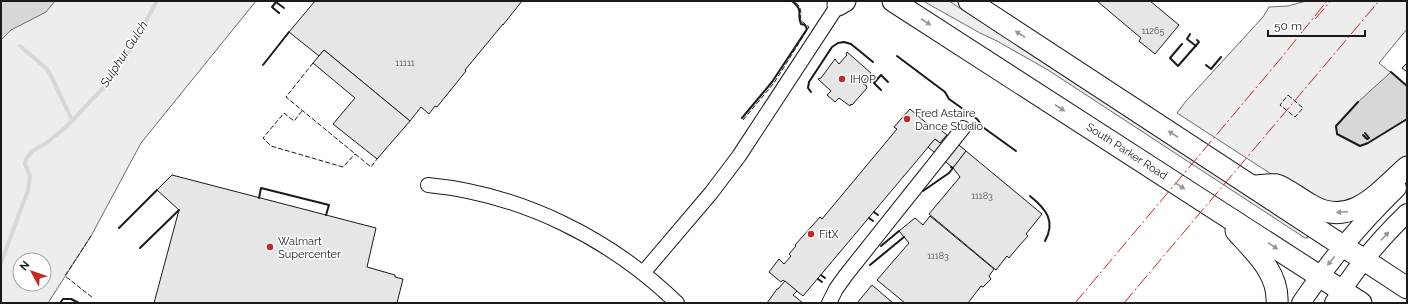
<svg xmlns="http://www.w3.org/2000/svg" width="1408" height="304" font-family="Raleway,sans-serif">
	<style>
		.green { fill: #ededed; stroke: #6a6a6a; fill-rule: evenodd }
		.water { fill: #d7d7d7; stroke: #6a6a6a }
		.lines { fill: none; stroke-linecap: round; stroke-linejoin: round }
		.stream { stroke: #d7d7d7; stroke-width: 4 }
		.building { fill: #e6e6e6; stroke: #1a1a1a }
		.minor-casing { stroke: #1a1a1a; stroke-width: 16 }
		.major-casing { stroke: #1a1a1a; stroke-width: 20 }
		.highway-casing { stroke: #1a1a1a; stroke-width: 23 }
		.minor { stroke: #fff; stroke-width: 14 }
		.major { stroke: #fff; stroke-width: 18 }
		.highway { stroke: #fff; stroke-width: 21 }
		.fence { stroke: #1a1a1a; stroke-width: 1; stroke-dasharray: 5 2; stroke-linecap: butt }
		.wall { stroke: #1a1a1a; stroke-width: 2 }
		.power { stroke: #c62828; stroke-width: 1; stroke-dasharray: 14 3 2 3; stroke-linecap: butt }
		.oneway { fill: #989898 }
		.poi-dot { fill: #c62828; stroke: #fff; stroke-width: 1.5 }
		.labels { text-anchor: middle; stroke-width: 3; stroke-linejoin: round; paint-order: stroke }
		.number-label { font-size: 9px; fill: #4d4d4d }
		.poi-label { font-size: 11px; fill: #1a1a1a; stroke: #fff; text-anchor: start }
		.street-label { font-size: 11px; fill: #1a1a1a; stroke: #fff }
		.water-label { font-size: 12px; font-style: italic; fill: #1a1a1a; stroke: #fff }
	</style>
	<rect width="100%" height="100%" fill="#fff"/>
	<g class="green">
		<path d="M1 1H256L141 143 91 236 48 303H1ZM20 260H44V284H20Z"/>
		<path d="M923 1H949L1306 234 1308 238H1305L1048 70 997 41 980 33Z"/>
		<path d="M1306 1H1407V29L1379 63 1407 86V161L1349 207 1302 194 1177 113 1186 101 1263 17 1269 7 1288 6Z"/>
	</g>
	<g class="water">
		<path d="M1 1H55L46 12 11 30 1 40Z"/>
		<path d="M1391 72 1407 86V119L1368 143 1360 146 1337 134 1336 126 1358 102Z"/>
	</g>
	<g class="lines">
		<g class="stream">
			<path d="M20 46 48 70 53 80 72 120"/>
			<path d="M1 263 28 190 30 176 25 164 26 159 32 151 45 144 65 128 109 82 126 56 157 1"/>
		</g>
	</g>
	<g class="building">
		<path d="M315 1H522L503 25V24L465 70 466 71 437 107 435 106 429 114 421 107 410 121 324 50 319 56 289 32Z"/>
		<path d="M1097 1H1150L1179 25 1155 54 1139 41 1141 38Z"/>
		<path d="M324 50 410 121 377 159 333 124 355 98 313 63Z"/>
		<path d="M847 52 871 73 862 83 865 85H866L867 88 852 105 851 104 850 106 839 98 835 102 827 95 831 91 818 79 821 78 835 59 839 64 847 55 846 54Z"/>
		<path d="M1407 63V72L1402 68Z"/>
		<path d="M910 109 931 127 933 124 947 135 940 143 935 139 803 296 783 280 781 282 769 272 779 259 784 264 791 256 789 254 796 246 795 245 820 217 822 219 897 129 894 127Z"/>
		<path d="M947 135 966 151 953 168 928 147 935 139 940 143Z"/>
		<path d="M966 151 1042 214 1026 234 1028 236 1019 246 1009 258 1007 256 996 270 929 214 960 177 953 168Z"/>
		<path d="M172 175 376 228 367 267 395 275V277L403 279 397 303H154L179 210 157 190Z"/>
		<path d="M930 216 994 269 989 276 991 279 983 287 981 286 968 303H905L877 280 909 243 899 231 915 218 923 225Z"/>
		<path d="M785 281 797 291 793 295 803 303H767L777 289H778Z"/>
		<path d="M872 285 893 303H857Z"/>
	</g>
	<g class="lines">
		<g class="minor-casing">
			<g id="minor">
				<path d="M428 185C521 194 610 238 677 303"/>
				<path d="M643 273 711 193 739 156 838 5"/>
				<path d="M829 303 836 289 846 275 963 128"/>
			</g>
		</g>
		<g class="major-casing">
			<g id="major">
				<path d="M1301 303C1329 261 1361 223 1397 188"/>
				<path d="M1334 303C1354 270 1379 240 1407 213"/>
			</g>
		</g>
		<g class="highway-casing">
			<g id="highway">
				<path d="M893 1 1361 303"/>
				<path d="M969 1 1407 288"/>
				<path d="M838 5 845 1"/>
				<path d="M1252 186C1260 186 1269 184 1277 185 1283 186 1303 201 1311 205 1351 229 1380 191 1407 167"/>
				<path d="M1236 231C1255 252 1279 273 1277 303"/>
			</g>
		</g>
		<use href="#minor" class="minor"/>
		<use href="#major" class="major"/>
		<use href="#highway" class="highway"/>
		<g class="fence">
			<path d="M897 56 945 92 949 99 977 119 984 128 1016 151"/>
			<path d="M313 63 286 97 371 167 377 159"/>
			<path d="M811 92 808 88 809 82 832 47 838 43 844 42 851 44 873 62"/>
			<path d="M1288 95 1303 108 1295 117 1280 105Z"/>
			<path d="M302 111 294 121 284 113 263 138 271 146 343 167 355 154"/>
			<path d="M743 120 774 83 809 27 800 20C802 11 801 7 794 1"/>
			<path d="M91 236 65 276 93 298"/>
		</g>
		<g class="wall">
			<path d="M277 1 272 7 279 13"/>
			<path d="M276 2 284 8"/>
			<path d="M1190 34 1187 39 1196 46"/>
			<path d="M1182 44 1170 58 1178 66 1199 42 1197 40"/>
			<path d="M897 56 945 92 949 99 977 119 984 128 1016 151"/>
			<path d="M263 65 289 32"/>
			<path d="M1206 65 1211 69 1221 57"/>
			<path d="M1391 72 1407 86"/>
			<path d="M881 90 874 83 881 75 888 82"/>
			<path d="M811 92 808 88 809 82 832 47 838 43 844 42 851 44 873 62"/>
			<path d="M1358 102 1336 126 1337 134 1360 146 1368 143 1407 119"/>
			<path d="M742 118 772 82 807 29 805 25 801 24C796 13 805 12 792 1"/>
			<path d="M1363 135 1367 139 1369 138 1365 133"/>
			<path d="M923 191 949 173 953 168 951 167"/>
			<path d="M1030 196C1046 209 1056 221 1045 241"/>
			<path d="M259 198 261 188 329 205 326 215"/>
			<path d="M874 212 878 215"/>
			<path d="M869 218 873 221"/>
			<path d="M119 228 157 190"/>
			<path d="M881 246 899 231"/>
			<path d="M140 248 179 210"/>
			<path d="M870 265 904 237"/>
			<path d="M821 275 825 278"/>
			<path d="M818 279 822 282"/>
			<path d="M60 303 63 299H71L79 303"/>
		</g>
		<g class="power">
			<path d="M1315 19 1331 1"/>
			<path d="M1075 303 1282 57 1327 1"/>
			<path d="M1124 303 1379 1"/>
		</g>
	</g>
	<defs><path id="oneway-solid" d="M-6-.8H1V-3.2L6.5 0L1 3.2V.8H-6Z"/></defs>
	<g class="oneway">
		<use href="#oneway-solid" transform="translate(926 22) rotate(33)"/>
		<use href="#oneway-solid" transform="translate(1020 34) rotate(-147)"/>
		<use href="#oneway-solid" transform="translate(1060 108) rotate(33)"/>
		<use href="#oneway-solid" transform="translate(1173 134) rotate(-147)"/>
		<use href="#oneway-solid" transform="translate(1180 186) rotate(33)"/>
		<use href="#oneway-solid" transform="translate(1342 212) rotate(176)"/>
		<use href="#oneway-solid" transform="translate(1385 236) rotate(-48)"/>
		<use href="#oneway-solid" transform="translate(1273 246) rotate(33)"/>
		<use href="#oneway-solid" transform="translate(1331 261) rotate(128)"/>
	</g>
	<g class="poi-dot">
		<circle cx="842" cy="79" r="4"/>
		<circle cx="907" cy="119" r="4"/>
		<circle cx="811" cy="234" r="4"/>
		<circle cx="270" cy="247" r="4"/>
	</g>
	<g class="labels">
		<g class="number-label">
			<text x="1153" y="34">11265</text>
			<text x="405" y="66">11111</text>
			<text x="982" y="199">11183</text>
			<text x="938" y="259">11183</text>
		</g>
		<g class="poi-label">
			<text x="850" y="83">IHOP</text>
			<text x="915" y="117">Fred Astaire<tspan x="915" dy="13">Dance Studio</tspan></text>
			<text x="819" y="238">FitX</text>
			<text x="278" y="245">Walmart<tspan x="278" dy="13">Supercenter</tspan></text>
		</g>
		<g class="street-label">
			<text transform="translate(1127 151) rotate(33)" y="4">South Parker Road</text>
		</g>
		<g class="water-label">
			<text transform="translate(124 54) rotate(-57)" y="4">Sulphur Gulch</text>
		</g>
	</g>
	<rect width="1408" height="304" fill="none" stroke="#1a1a1a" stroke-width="4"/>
	<g transform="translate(32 272) rotate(310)"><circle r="19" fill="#ffffff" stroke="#a3a3a3"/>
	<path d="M0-3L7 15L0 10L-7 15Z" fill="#c62828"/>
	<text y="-6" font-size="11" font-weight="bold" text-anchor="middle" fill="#1a1a1a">N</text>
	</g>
	<path d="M1268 30v6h97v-6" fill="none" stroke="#1a1a1a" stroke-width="2"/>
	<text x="1274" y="30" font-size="12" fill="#1a1a1a" stroke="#ffffff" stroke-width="3" paint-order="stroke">50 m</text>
</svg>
